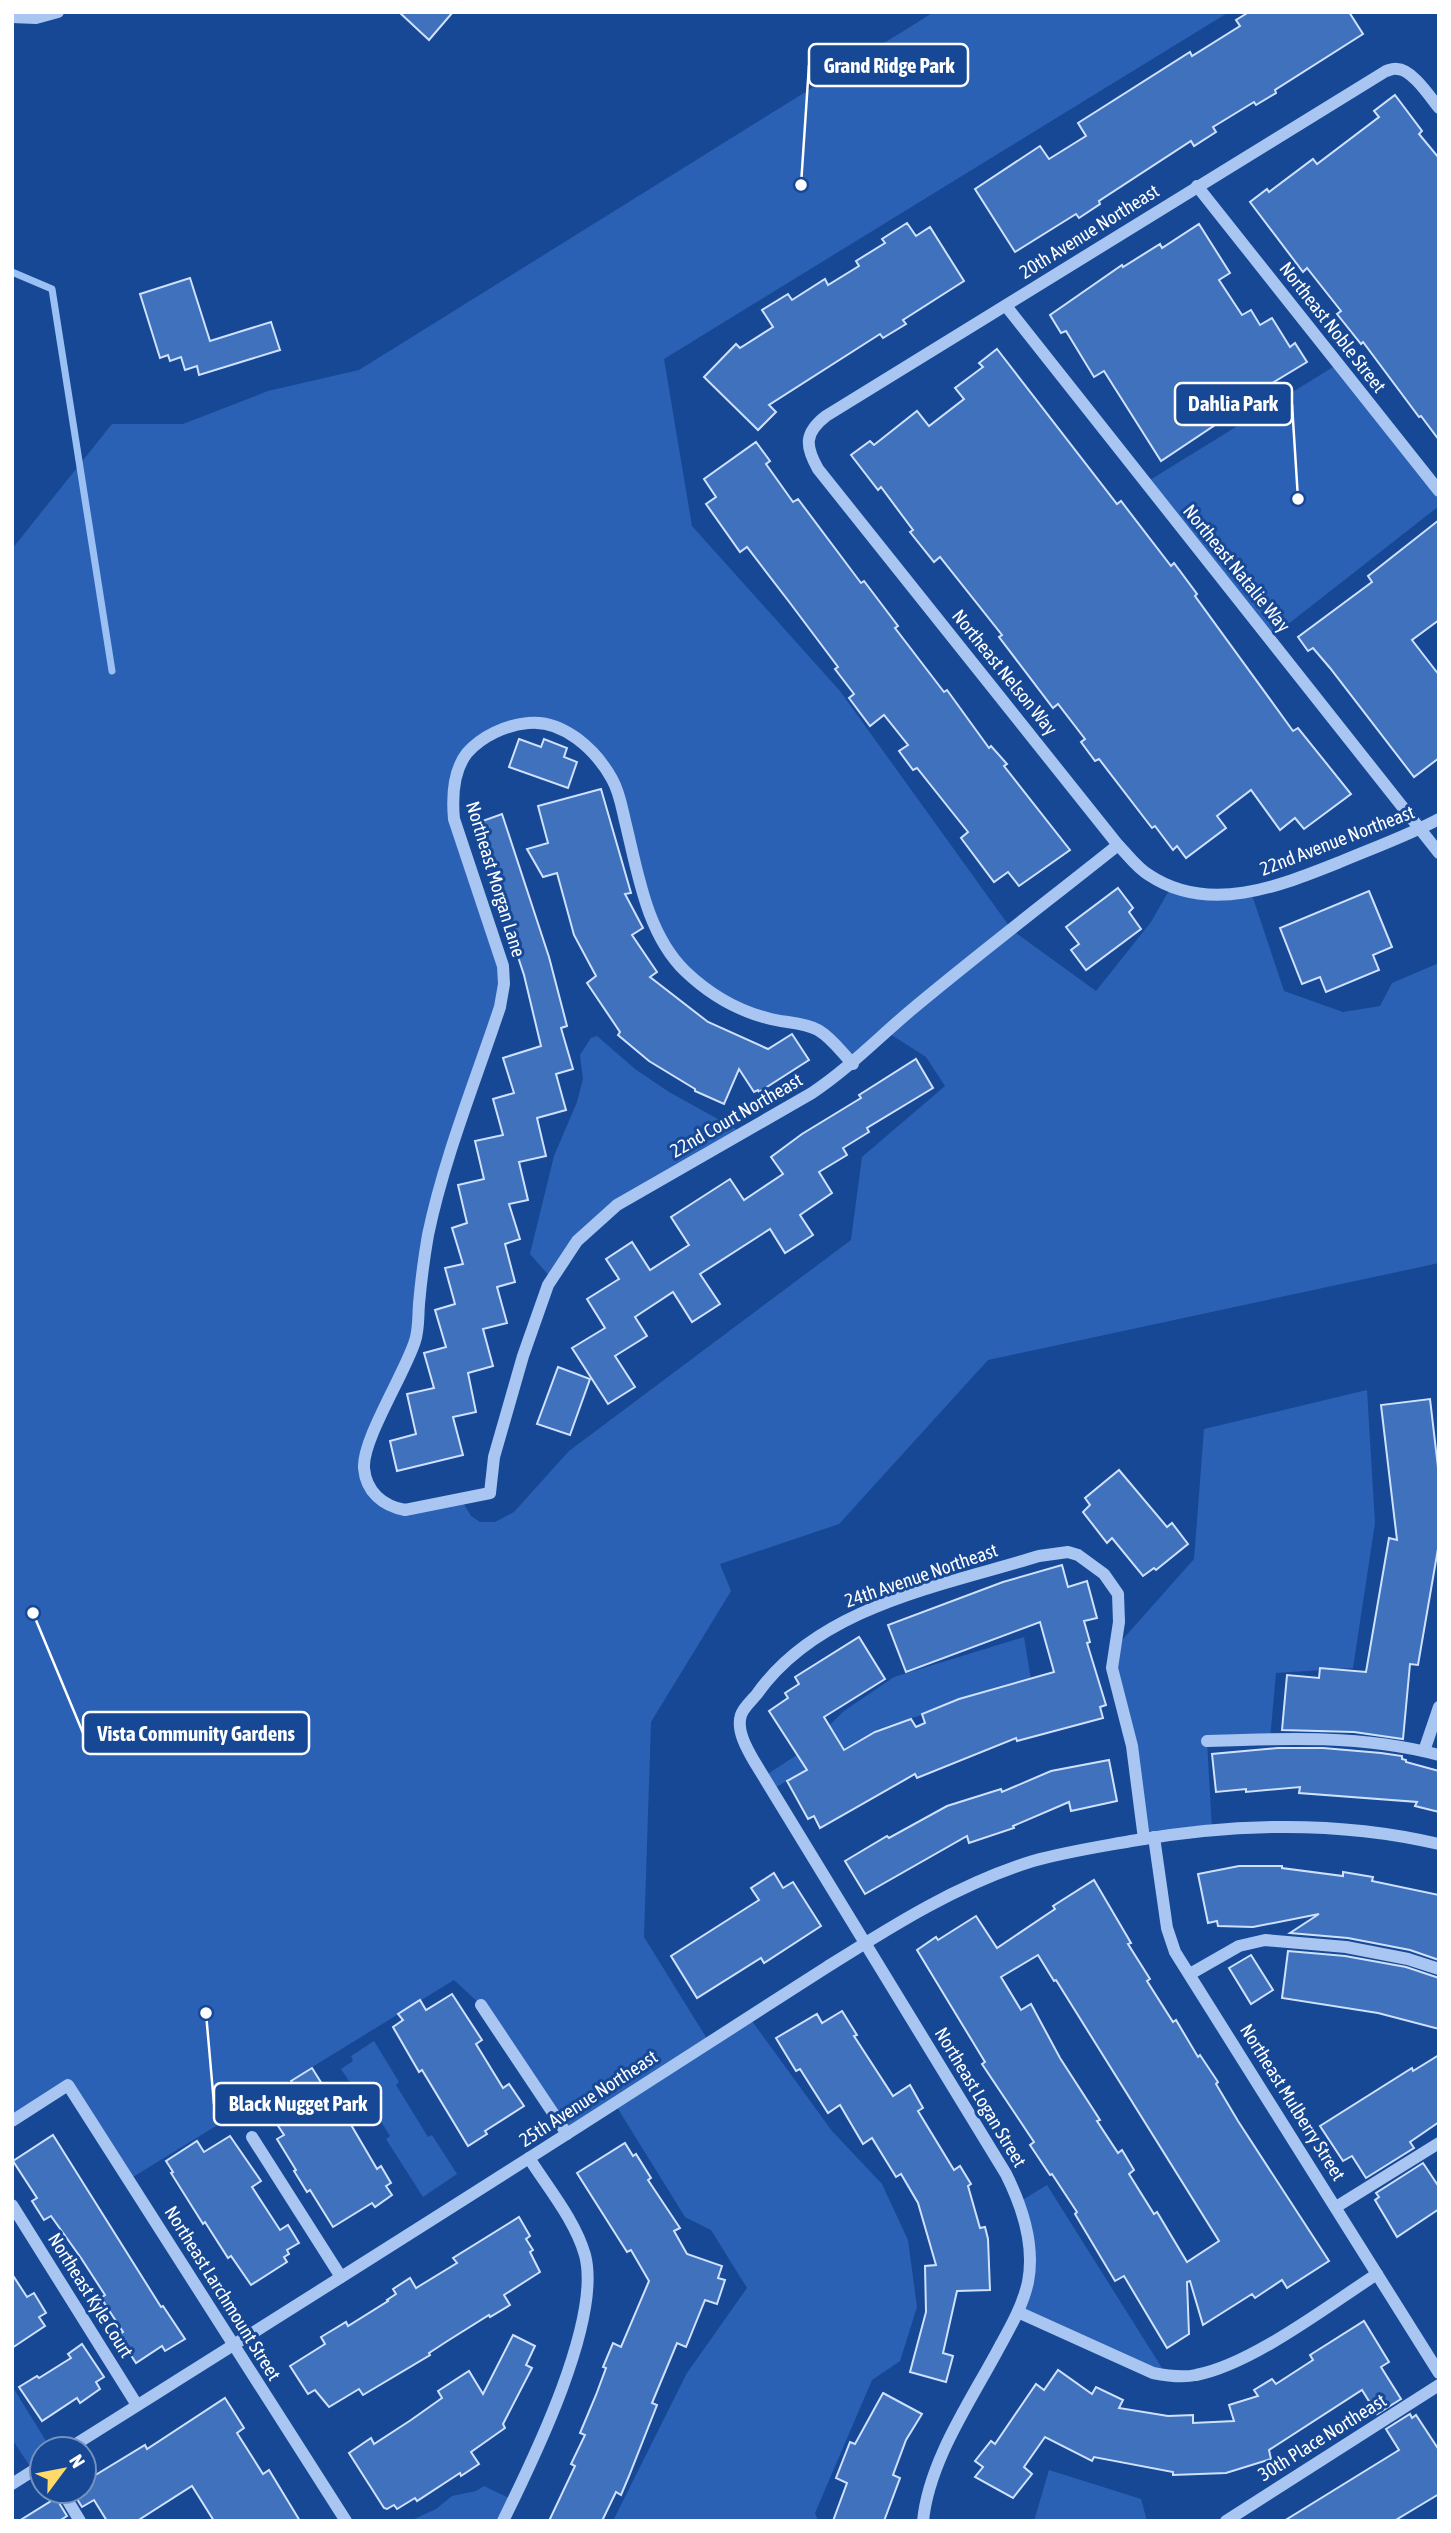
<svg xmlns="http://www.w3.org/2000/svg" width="1451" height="2533" font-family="'Asap Condensed',sans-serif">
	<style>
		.green { fill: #2a61b4; fill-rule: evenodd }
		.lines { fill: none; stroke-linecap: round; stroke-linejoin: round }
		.stream { stroke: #9ac0f4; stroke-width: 7 }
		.building { fill: #3f71bd; stroke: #cfe1fc; stroke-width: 2; fill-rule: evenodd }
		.minor { stroke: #a8c6f1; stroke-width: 12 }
		.labels { text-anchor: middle; stroke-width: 6; stroke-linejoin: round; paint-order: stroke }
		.street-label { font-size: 19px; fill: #fff; stroke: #174895 }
		.leader { fill: none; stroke: #fff; stroke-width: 2.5 }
		.callout-dot { fill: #fff; stroke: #174895; stroke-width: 2.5 }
		.callout { fill: #174895; stroke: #fff; stroke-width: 2.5 }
		.callout-label { font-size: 21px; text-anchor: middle; font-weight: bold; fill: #fff }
	</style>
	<rect width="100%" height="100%" fill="#174895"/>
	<g class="green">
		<path d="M934 12H1229L664 359 692 526 840 691 1012 930 1096 991 1151 922 1171 887 1251 892 1284 991 1343 1012 1380 1006 1392 983 1439 963V1263L988 1360 839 1524 720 1564 731 1591 651 1722 644 1937 709 2042 749 2017 832 2131 882 2184 908 2240 917 2307 900 2361 872 2380 815 2513 818 2521H613L687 2373 747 2288 711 2230 685 2217 615 2104 567 2134 481 2005 454 1980 128 2180 69 2086 12 2121V549L112 424H183L268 391 359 370ZM514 725 570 734 613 779 666 948 736 1009 819 1031 853 1064 887 1032 926 1057 945 1086 862 1157 851 1240 569 1451 514 1512 495 1522H480L471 1516 461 1499 392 1507 366 1479 378 1424 416 1337 438 1194 504 984 452 797 467 754Z"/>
		<path d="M1338 364 1439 491V506L1269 639 1145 483Z"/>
		<path d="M597 1036 635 1069 669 1092 743 1133 594 1224 552 1279 530 1254 554 1156 577 1102 583 1079 580 1055 591 1038Z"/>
		<path d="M1367 1390 1375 1523 1353 1668 1276 1673 1270 1739 1207 1741 1212 1830 1144 1839 1115 1648 1194 1559 1204 1429Z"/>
		<path d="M1024 1637 1031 1680 878 1729 771 1790 763 1777 803 1751 844 1711 894 1677Z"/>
		<path d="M374 2041 399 2082 396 2085 428 2137 432 2135 457 2174 423 2197 386 2139 390 2136 365 2096 361 2099 341 2069 353 2061 351 2056Z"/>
		<path d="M1047 2185 1167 2376 1018 2312 1028 2282 1019 2202Z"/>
		<path d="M12 2386 51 2449H42V2465L33 2471 12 2439Z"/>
		<path d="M1049 2470 1141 2499 1147 2521H1034Z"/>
		<path d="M484 2486 513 2500 503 2521H410L436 2509 452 2496 476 2491Z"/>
	</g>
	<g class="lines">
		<path class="stream" d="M12 272 52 289 112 671"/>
	</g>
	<g class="building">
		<path d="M399 12H453L429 40Z"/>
		<path d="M1249 12H1349L1363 34 1275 90 1276 93 1256 105 1254 102 1213 127 1216 132 1194 146 1191 141 1099 201 1100 204 1079 218 1076 214 1015 252 975 189 1040 146 1049 159 1086 136 1078 123 1190 52 1192 56 1240 26 1236 20Z"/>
		<path d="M1395 95 1422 131 1419 134 1439 158V440L1421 416 1419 417 1363 342 1361 344 1337 314 1341 311 1307 268 1303 272 1250 202 1267 189 1269 192 1313 159 1317 164 1379 117 1374 111Z"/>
		<path d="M907 223 916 236 930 227 964 281 903 320 906 324 883 338 880 334 769 405 776 412 758 430 704 377 736 344 740 348 773 327 762 310 788 294 792 300 825 279 828 285 859 266 856 261 885 243 882 239Z"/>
		<path d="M1199 224 1230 273 1219 280 1242 315 1251 310 1260 325 1272 318 1290 347 1295 343 1307 362 1264 388 1266 391 1161 461 1104 371 1094 377 1066 331 1061 333 1050 315 1122 265 1123 267 1160 244 1162 248Z"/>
		<path d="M190 278 210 341 271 322 280 350 199 375 197 366 185 370 181 357 170 361 168 355 160 358 140 294Z"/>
		<path d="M997 349 1117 504 1121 501 1171 566 1174 563 1197 594 1195 596 1293 731 1298 728 1351 794 1304 829 1295 818 1280 830 1251 790 1217 816 1226 828 1186 858 1177 846 1173 850 1155 826 1152 828 1099 759 1095 761 1081 742 1085 739 1058 704 1053 708 999 637 1002 635 940 557 934 562 910 532 913 530 881 487 878 490 851 455 870 441 874 445 917 411 929 426 964 399 955 388 983 367 979 363Z"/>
		<path d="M756 442 770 461 766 464 793 502 798 499 861 583 864 581 898 626 895 628 944 692 947 690 989 748 991 746 1007 764 1004 766 1070 850 1019 886 1008 872 994 882 961 838 968 832 917 768 913 770 899 751 908 745 884 715 870 726 849 698 854 694 835 669 838 667 790 603 747 547 740 552 706 504 716 497 704 479Z"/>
		<path d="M1439 520V620L1412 640 1439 675V758L1414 777 1330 668 1313 648 1308 651 1298 637 1372 582 1368 576Z"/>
		<path d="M519 739 541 747 544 739 567 748 564 757 577 762 568 788 509 767Z"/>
		<path d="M601 789 631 893 625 894 643 928 632 935 657 972 650 977 708 1022 768 1049 792 1034 809 1060 759 1092 758 1090 754 1092 739 1069 724 1104 695 1091V1089L649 1061 618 1035 620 1032 587 983 596 976 574 935 557 873 543 877 527 849 548 843 538 806Z"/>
		<path d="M502 814 549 957 567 1026 561 1028 573 1069 556 1074 566 1110 537 1118 546 1156 519 1162 528 1200 509 1204 520 1239 505 1244 515 1282 497 1287 507 1323 483 1329 493 1366 468 1373 476 1412 453 1417 463 1455 397 1471 390 1441 416 1434 407 1394 434 1388 424 1353 446 1347 435 1310 455 1304 445 1268 463 1264 452 1228 467 1223 458 1185 484 1179 475 1141 503 1135 493 1099 514 1093 503 1058 541 1046 524 975 474 824Z"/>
		<path d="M1118 888 1133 908 1129 912 1141 929 1086 970 1071 950 1079 944 1066 927Z"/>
		<path d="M1369 891 1392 947 1373 955 1379 970 1326 992 1320 977 1302 984 1280 928Z"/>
		<path d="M916 1059 933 1088 867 1128 869 1132 843 1148 847 1155 819 1172 832 1193 800 1215 813 1235 785 1253 770 1229 700 1274 720 1304 692 1322 673 1292 635 1317 647 1336 615 1356 635 1387 608 1404 572 1348 605 1328 587 1299 619 1279 606 1259 632 1242 650 1270 689 1245 671 1217 730 1179 744 1200 783 1174 771 1157 802 1134 861 1098 859 1095Z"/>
		<path d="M558 1367 590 1379 570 1435 537 1424Z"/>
		<path d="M1430 1399 1439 1476V1543L1418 1665 1410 1664 1403 1739 1354 1732 1282 1730 1287 1675 1319 1678 1320 1668 1366 1672 1389 1538 1397 1540 1381 1405Z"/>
		<path d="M1119 1470 1167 1527 1172 1523 1188 1544 1156 1570 1154 1568 1143 1576 1112 1538 1107 1543 1083 1512 1090 1505 1085 1498Z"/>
		<path d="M1062 1565 1068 1587 1087 1581 1097 1618 1084 1621 1090 1642 1087 1643 1106 1705 1100 1707 1103 1718 1017 1741 1016 1738 917 1778 915 1774 820 1828 814 1816 808 1819 787 1781 807 1770 769 1711 788 1698 785 1693 799 1684 795 1677 859 1637 885 1679 824 1717 844 1750 875 1732 911 1719 916 1727 925 1723 922 1714 959 1699 1054 1672 1040 1622 906 1672 888 1625 1003 1582Z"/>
		<path d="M1278 1748H1323L1381 1753 1402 1756V1759L1406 1760V1762L1439 1771V1812L1415 1806 1417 1802 1299 1793 1300 1787 1246 1792V1789L1216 1792 1212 1754Z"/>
		<path d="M1109 1760 1117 1801 1071 1811 1069 1802 1013 1826 1014 1828 969 1843 967 1836 865 1894 845 1861 887 1836 889 1838 947 1806 1001 1789 1002 1792 1051 1771Z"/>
		<path d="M1239 1866H1282V1868L1343 1876V1872L1373 1877 1372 1881 1439 1895V1960L1410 1950 1348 1938 1290 1933 1319 1914 1253 1927 1218 1926 1217 1921 1208 1923 1198 1874Z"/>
		<path d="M774 1873 783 1888 793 1882 821 1926 764 1963 761 1958 697 1998 671 1956 759 1900 751 1888Z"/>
		<path d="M1094 1880 1131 1943 1128 1944 1150 1979 1147 1981 1173 2022 1176 2020 1198 2057 1200 2055 1218 2082 1216 2084 1238 2121 1329 2261 1287 2288 1282 2280 1255 2298 1252 2294 1203 2325 1190 2281 1187 2282 1189 2334 1167 2348 1124 2276 1115 2281 1075 2214 1077 2212 1052 2174 1050 2175 1030 2145 1034 2142 982 2064 985 2062 917 1950 936 1937 938 1940 976 1916 997 1948 1055 1909 1053 1906ZM1038 1955 1054 1981 1056 1980 1219 2241 1187 2262 1157 2212 1154 2214 1129 2174 1134 2170 1122 2150 1118 2153 1097 2121 1100 2120 1060 2058 1031 2004 1021 2010 1001 1977Z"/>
		<path d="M1288 1951 1345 1956 1406 1967 1439 1978V2029L1378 2013 1282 1998Z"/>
		<path d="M1251 1955 1273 1990 1251 2004 1229 1968Z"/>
		<path d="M452 1994 482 2040 476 2044 503 2088 509 2084 524 2106 485 2131 487 2134 468 2146 422 2070 419 2072 393 2027 403 2020 398 2014 420 2000 426 2010Z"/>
		<path d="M842 2011 857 2035 854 2036 893 2096 910 2085 923 2108 918 2111 954 2170 960 2166 971 2184 968 2186 980 2228 985 2227 988 2239 990 2290 957 2291 943 2353 953 2356 946 2382 910 2372 926 2312 925 2266 936 2265 918 2203 901 2174 896 2177 872 2138 863 2144 840 2105 828 2113 800 2069 796 2071 776 2038 817 2014 822 2023Z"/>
		<path d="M1439 2055V2122L1410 2142 1414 2148 1366 2178 1352 2156 1343 2161 1320 2126 1412 2068 1413 2071Z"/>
		<path d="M312 2068 334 2103 337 2101 377 2169 381 2166 391 2183 386 2186 392 2195 375 2207 372 2203 333 2227 310 2190 307 2192 294 2171 296 2170 277 2139 284 2135 267 2109 286 2097 283 2092 294 2085 291 2081Z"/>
		<path d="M53 2135 161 2307 163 2306 185 2339 165 2351 162 2346 136 2363 118 2335 123 2332 101 2298 105 2295 81 2258 51 2216 44 2220 32 2201 37 2198 13 2161Z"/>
		<path d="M230 2136 261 2181 252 2187 280 2230 288 2225 299 2243 287 2250 289 2254 284 2257 287 2262 251 2285 231 2256 228 2258 205 2222 203 2224 171 2173 173 2172 166 2161 197 2141 204 2152Z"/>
		<path d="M625 2143 633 2156 636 2154 651 2178 648 2180 680 2228 674 2231 687 2254 722 2266 718 2278 725 2280 717 2304 705 2300 686 2347 677 2343 652 2403 657 2405 629 2476 621 2495 616 2492 602 2521H549L575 2466 571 2464 585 2435 580 2433 596 2395 606 2368 603 2367 613 2343 621 2347 649 2281 631 2250 627 2252 577 2173Z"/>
		<path d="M1423 2163 1439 2187V2209L1397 2237 1375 2200 1379 2197 1376 2193Z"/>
		<path d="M519 2217 530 2236 526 2239 533 2250 530 2252 540 2272 504 2295 510 2305 490 2317 489 2315 449 2340 429 2353 430 2355 363 2395 359 2389 329 2407 315 2390 308 2394 290 2366 325 2344 321 2337 346 2322 348 2326 388 2301 387 2300 396 2294 393 2289 410 2278 416 2288 457 2263 453 2258Z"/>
		<path d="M12 2274 27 2297 34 2293 46 2313 39 2317 45 2326 12 2348Z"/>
		<path d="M1364 2321 1389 2362 1381 2367 1401 2399 1377 2414 1362 2390 1269 2450 1271 2459 1226 2473 1173 2475V2472L1094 2457 1092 2461 1045 2437 1024 2467 1032 2474 1013 2498 975 2477 983 2467 975 2461 991 2441 995 2444 1036 2384 1044 2390 1058 2370 1092 2394 1096 2387 1123 2400 1119 2408 1168 2416 1193 2415V2423L1234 2421 1229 2405 1258 2396 1254 2390 1272 2379 1276 2384 1313 2360 1310 2355Z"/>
		<path d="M513 2335 535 2346 526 2365 532 2368 503 2424 505 2428 471 2452 479 2464 461 2476 460 2473 417 2501 415 2498 397 2509 394 2505 387 2509 384 2508 349 2453 371 2438 374 2444 411 2420 442 2398 438 2391 469 2371 483 2394Z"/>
		<path d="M82 2344 104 2377 96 2382 100 2389 80 2403 77 2398 42 2421 19 2387 37 2376 39 2378 71 2358 68 2354Z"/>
		<path d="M883 2393 922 2414 906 2440 893 2475 900 2478 884 2521H833L847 2483 836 2478 850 2442 855 2444Z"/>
		<path d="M225 2398 244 2428 237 2433 263 2474 269 2470 300 2521H214L192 2486 137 2521H107L94 2500 82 2507 72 2491H84V2482L145 2445 147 2449Z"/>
		<path d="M1410 2414 1412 2418 1416 2415 1439 2450V2494L1394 2521H1284L1399 2450 1386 2429Z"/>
		<path d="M56 2498 67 2516 59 2521H19Z"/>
	</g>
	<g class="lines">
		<g class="minor">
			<path d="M12 17 36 18 58 12"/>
			<path d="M1439 108C1430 97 1412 69 1397 69 1393 68 1390 70 1386 71L826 416C804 433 805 446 818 469L1118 845C1128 855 1137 868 1149 875 1209 915 1280 886 1340 862 1373 848 1407 836 1439 819"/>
			<path d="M1197 186 1439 491"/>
			<path d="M1006 306 1439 853"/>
			<path d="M853 1064C842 1053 832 1038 818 1030 803 1022 784 1023 767 1018 736 1010 708 993 685 971 647 934 638 874 626 825 622 809 620 793 612 779 596 750 563 719 528 723 506 725 482 736 467 753 453 771 452 797 454 819L503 966 504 984 500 1007C475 1082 444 1158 428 1235 424 1258 421 1281 419 1304 418 1316 419 1329 415 1341 405 1373 362 1440 364 1468 366 1492 383 1506 405 1510L490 1493 494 1457 523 1356 548 1285 577 1241 617 1205 812 1093C848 1069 877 1039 910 1011 978 954 1049 900 1118 845"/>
			<path d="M1207 1741C1285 1738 1363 1735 1439 1755"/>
			<path d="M1424 1751 1439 1707"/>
			<path d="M1154 1837 1167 1928 1175 1952 1439 2373"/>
			<path d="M1190 1974 1239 1946 1265 1940 1346 1947 1408 1959 1439 1969"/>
			<path d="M481 2005 567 2134"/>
			<path d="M12 2121 68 2085 346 2521"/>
			<path d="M252 2137 341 2277"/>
			<path d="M12 2205 137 2405"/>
			<path d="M1336 2207 1439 2143"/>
			<path d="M1018 2312 1153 2373C1168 2376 1182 2378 1196 2375 1251 2365 1329 2305 1377 2274"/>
			<path d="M68 2449C262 2327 457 2205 651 2080 709 2043 768 2005 827 1967 892 1926 958 1884 1033 1861 1065 1852 1098 1847 1131 1841 1234 1823 1337 1820 1439 1844"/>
			<path d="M12 2484 42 2465"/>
			<path d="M62 2491 80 2521"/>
			<path d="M503 2521C533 2460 602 2320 585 2255 575 2220 548 2188 529 2158"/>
			<path d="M923 2521C929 2460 972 2399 1000 2346 1011 2326 1023 2305 1028 2282 1035 2246 1022 2206 1006 2174L754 1761C747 1749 736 1730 741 1715 743 1708 752 1700 757 1694 819 1606 942 1586 1039 1556L1068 1552 1078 1555 1104 1574 1118 1594 1119 1622 1112 1668 1132 1746 1144 1839"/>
			<path d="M1226 2521 1439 2385"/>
		</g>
	</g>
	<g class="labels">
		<g class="street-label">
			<text transform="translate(1089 231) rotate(-32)" y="7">20th Avenue Northeast</text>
			<text transform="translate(1333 327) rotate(52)" y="7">Northeast Noble Street</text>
			<text transform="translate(1237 568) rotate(51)" y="7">Northeast Natalie Way</text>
			<text transform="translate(1005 672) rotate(51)" y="7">Northeast Nelson Way</text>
			<text transform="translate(1337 840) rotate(-21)" y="7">22nd Avenue Northeast</text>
			<text transform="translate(496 879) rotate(73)" y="7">Northeast Morgan Lane</text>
			<text transform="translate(736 1115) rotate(-30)" y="7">22nd Court Northeast</text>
			<text transform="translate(921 1575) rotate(-19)" y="7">24th Avenue Northeast</text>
			<text transform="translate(981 2097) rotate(59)" y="7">Northeast Logan Street</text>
			<text transform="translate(588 2098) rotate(-33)" y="7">25th Avenue Northeast</text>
			<text transform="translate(1293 2102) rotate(58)" y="7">Northeast Mulberry Street</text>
			<text transform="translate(223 2293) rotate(58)" y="7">Northeast Larchmount Street</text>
			<text transform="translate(91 2295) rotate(58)" y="7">Northeast Kyle Court</text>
			<text transform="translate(1322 2437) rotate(-32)" y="7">30th Place Northeast</text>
		</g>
	</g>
	<path class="leader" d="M801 185L809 65M1298 499L1292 404M33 1613L83 1733M206 2013L214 2104"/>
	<g class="callout-dot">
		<circle cx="801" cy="185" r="7"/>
		<circle cx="1298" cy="499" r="7"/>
		<circle cx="33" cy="1613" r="7"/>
		<circle cx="206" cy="2013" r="7"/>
	</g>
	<g class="callout">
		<rect x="809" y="44" width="159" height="42" rx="7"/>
		<rect x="1175" y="383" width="117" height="42" rx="7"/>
		<rect x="83" y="1712" width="226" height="42" rx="7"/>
		<rect x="214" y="2083" width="167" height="42" rx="7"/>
	</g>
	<g class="callout-label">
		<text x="889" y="73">Grand Ridge Park</text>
		<text x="1233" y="411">Dahlia Park</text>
		<text x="196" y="1741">Vista Community Gardens</text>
		<text x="298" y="2111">Black Nugget Park</text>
	</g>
	<rect width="1451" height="2533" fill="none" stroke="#ffffff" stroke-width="28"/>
	<g transform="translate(63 2470) rotate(58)"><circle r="33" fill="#174895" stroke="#7491bf" stroke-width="2"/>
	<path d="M0-5L12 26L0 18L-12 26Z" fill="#ffda68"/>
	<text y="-10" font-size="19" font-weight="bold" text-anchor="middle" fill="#ffffff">N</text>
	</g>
</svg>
